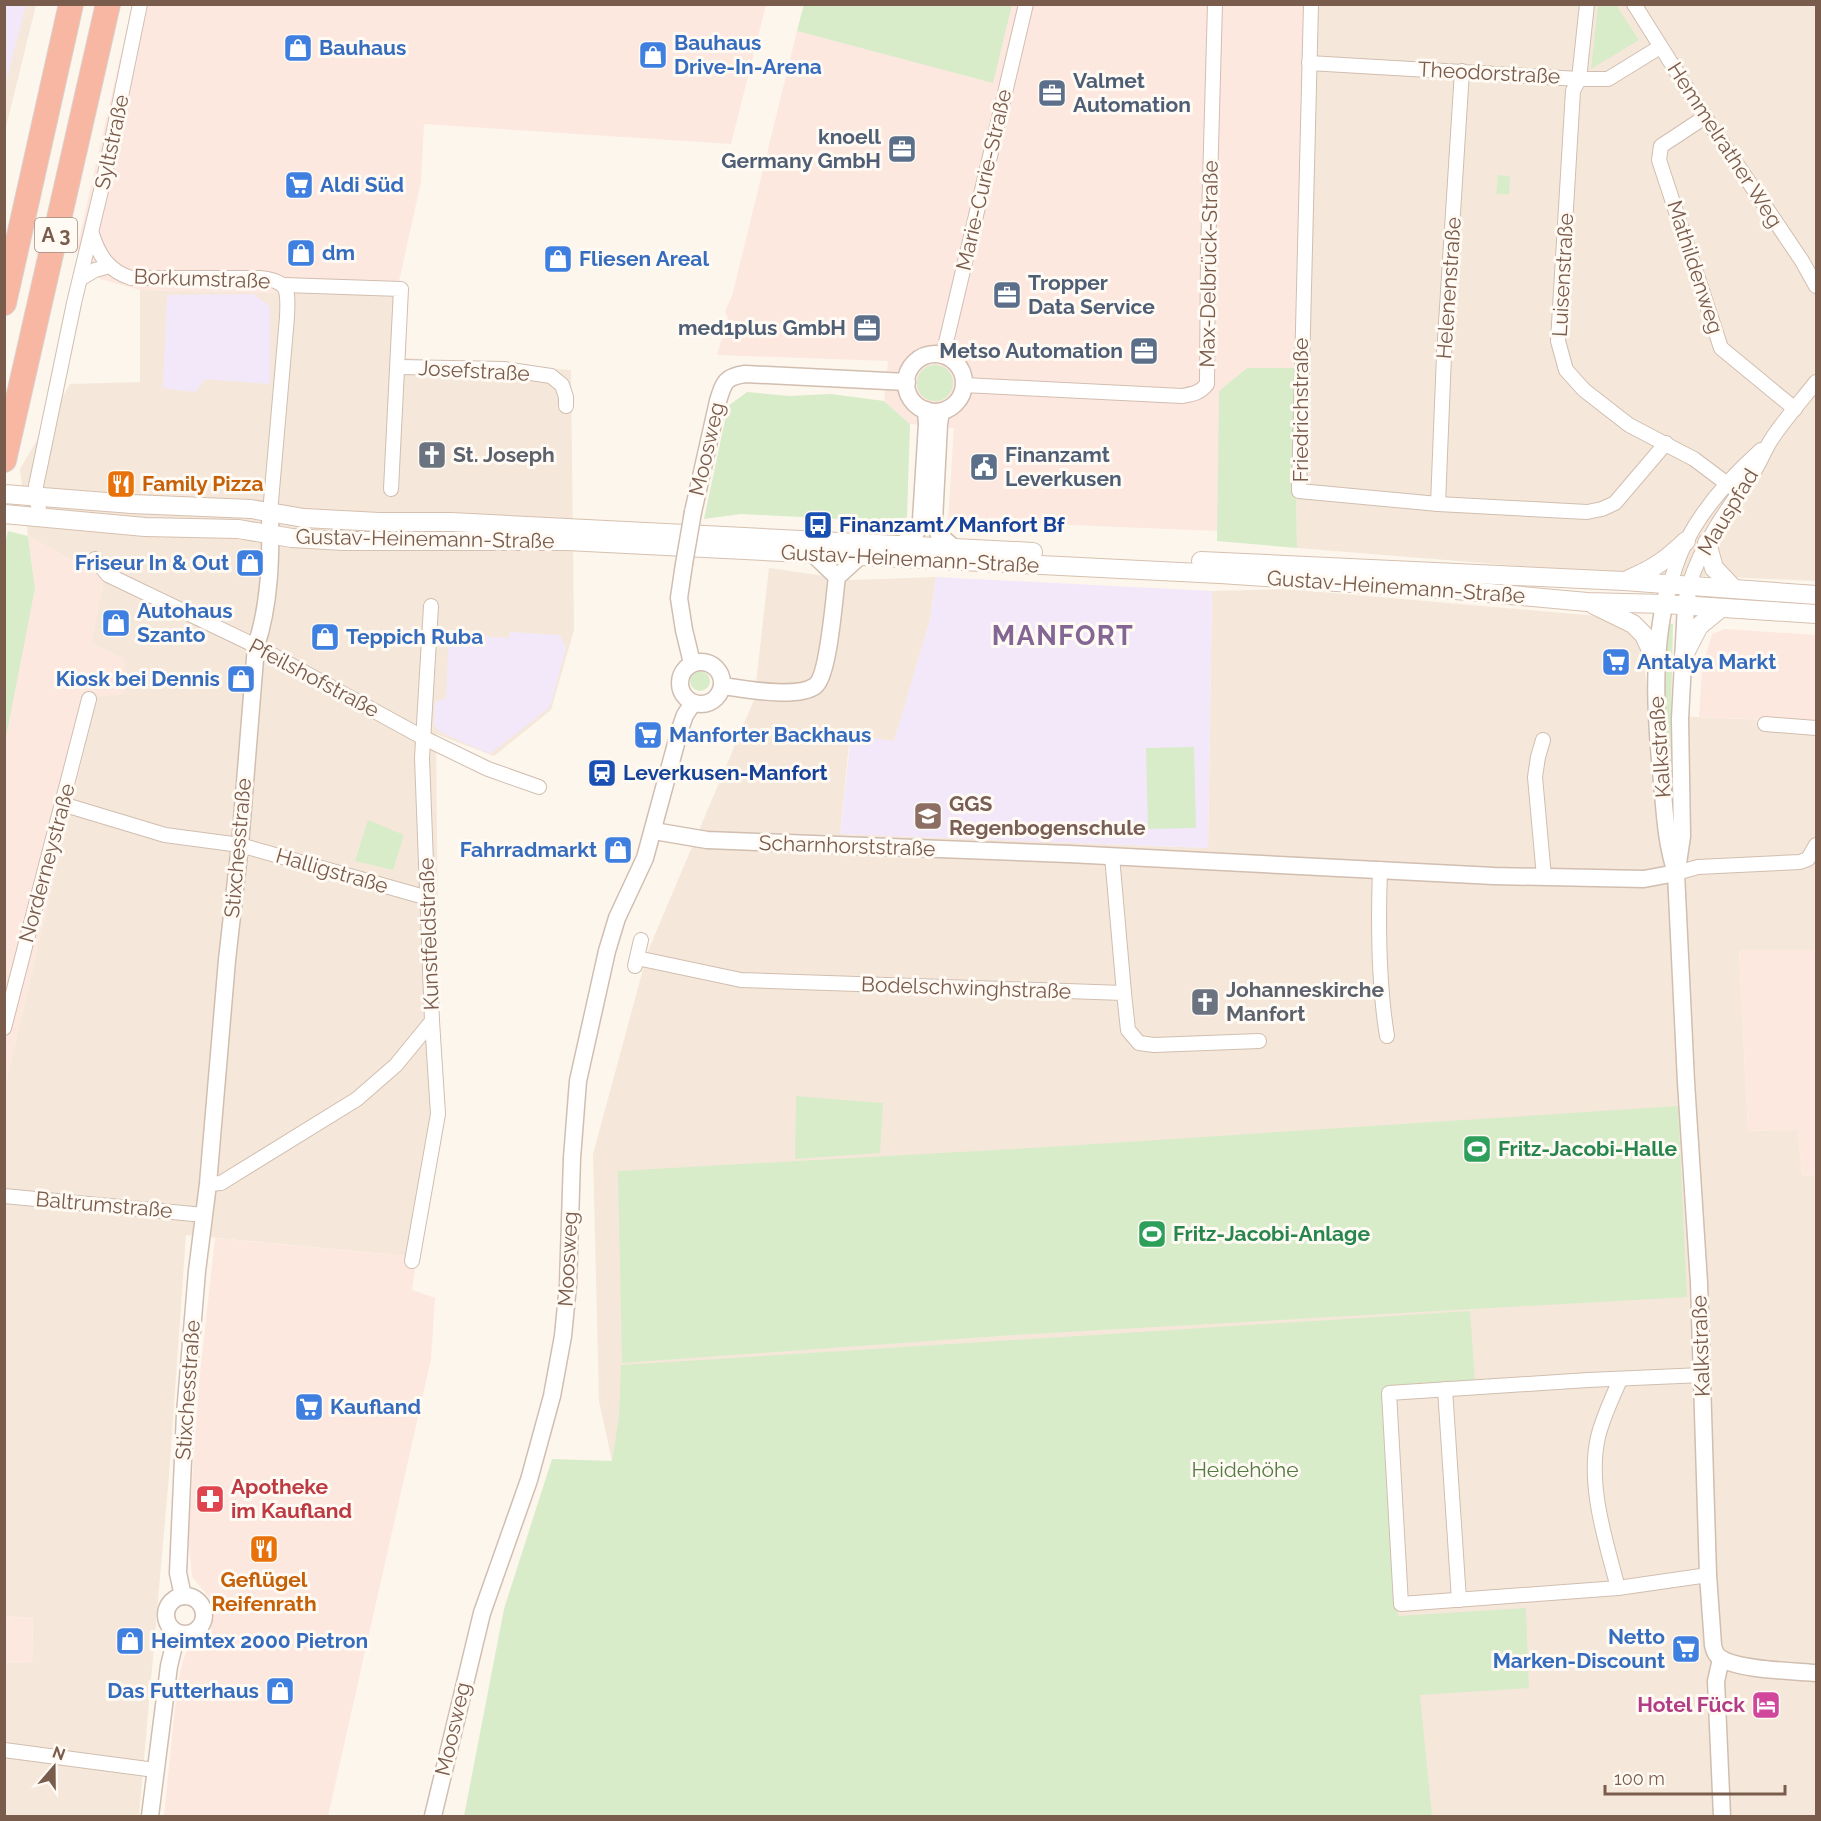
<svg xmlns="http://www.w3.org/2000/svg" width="1821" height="1821" font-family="Raleway,sans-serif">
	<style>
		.residential { fill: #f5e8da }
		.commercial { fill: #fde8e0 }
		.education { fill: #f3e8fa }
		.green { fill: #d8ecc9 }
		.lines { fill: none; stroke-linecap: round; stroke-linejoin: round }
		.minor-casing { stroke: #d1beb0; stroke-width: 16 }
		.tertiary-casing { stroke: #d1beb0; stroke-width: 19 }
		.secondary-casing { stroke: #d6c0b0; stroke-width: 20 }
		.motorway-casing { stroke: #dad1cd; stroke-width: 26 }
		.minor { stroke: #fff; stroke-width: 14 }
		.tertiary { stroke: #fff; stroke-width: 16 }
		.secondary { stroke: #fff; stroke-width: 18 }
		.motorway { stroke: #f7b7a3; stroke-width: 24 }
		.tertiary-bridge-casing { stroke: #d1beb0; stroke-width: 19; stroke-linecap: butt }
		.tertiary-bridge { stroke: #fff; stroke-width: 16 }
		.labels { text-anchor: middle; stroke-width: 6; stroke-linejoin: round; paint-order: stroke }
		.shield { fill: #fffaf3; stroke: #a28b7f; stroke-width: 1.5 }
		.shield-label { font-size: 20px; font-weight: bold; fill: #7a5c4d }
		.shop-label { font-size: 21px; font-weight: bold; fill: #366cbe; stroke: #fffaf3; text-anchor: start }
		.street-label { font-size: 21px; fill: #7a5c4d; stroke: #fffaf3 }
		.service-label { font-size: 21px; font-weight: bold; fill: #4e5e75; stroke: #fffaf3; text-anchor: start }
		.worship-label { font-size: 21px; font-weight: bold; fill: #5b616d; stroke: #fffaf3; text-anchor: start }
		.food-label { font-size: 21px; font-weight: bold; fill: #c56008; stroke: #fffaf3; text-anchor: start }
		.transit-label { font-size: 21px; font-weight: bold; fill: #164399; stroke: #fffaf3; text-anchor: start }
		.education-label { font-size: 21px; font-weight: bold; fill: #785e54; stroke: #fffaf3; text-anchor: start }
		.leisure-label { font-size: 21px; font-weight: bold; fill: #27864d; stroke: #fffaf3; text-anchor: start }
		.park-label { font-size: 21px; fill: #537a41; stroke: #fffaf3 }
		.health-label { font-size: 21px; font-weight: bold; fill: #be3a42; stroke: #fffaf3; text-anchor: start }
		.hotel-label { font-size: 21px; font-weight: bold; fill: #b23c85; stroke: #fffaf3; text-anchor: end }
		.district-label { font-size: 27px; font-weight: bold; letter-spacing: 1.5px; fill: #846695; stroke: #fffaf3 }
	</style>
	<rect width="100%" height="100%" fill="#fdf6ec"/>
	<g class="residential">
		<path d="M5 5H36L5 131Z"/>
		<path d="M1303 5H1816V581L1569 570 1297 548 1294 368Z"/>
		<path d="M140 290 396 295 393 357 571 370 574 630 551 710 494 756 436 734 440 1140 417 1257 186 1235 169 1476 139 1816H5L4 1663 32 1662 33 1618 5 1616V1086L97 696 124 694 91 642 104 578 28 536 20 469 70 384 140 382Z"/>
		<path d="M769 568 852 580 936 577 930 620 894 742 850 735 840 834 1208 848 1212 591 1287 589 1609 617 1626 627 1641 648 1647 686V715L1816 722V950H1739L1748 1131 1798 1129 1802 1175 1816 1176V1816H1313L612 1461 599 1401 593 1154 648 951 754 700Z"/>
	</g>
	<g class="commercial">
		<path d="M132 5H766L731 144 424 124 421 182 396 295 140 290 100 279 77 248Z"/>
		<path d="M1012 5H1303L1294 368H1247L1220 391 1218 531 948 520 954 428 910 424 884 401 888 361 717 355 728 318 725 311 732 296 797 31 992 82Z"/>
		<path d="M28 536 104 578 91 642 125 659 124 694 97 697 5 1086 4 742 35 589Z"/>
		<path d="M1725 629 1816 635V776V722L1699 717 1702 668 1712 634Z"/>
		<path d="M1739 950H1816V1176L1802 1175 1798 1129 1748 1131Z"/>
		<path d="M215 1238 417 1257 412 1290 435 1298 431 1359 328 1816H164L177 1687 183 1660 189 1646 199 1638 211 1633 213 1602 192 1577 188 1533 200 1373Z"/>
		<path d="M4 1616 33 1618 32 1662 5 1663Z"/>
	</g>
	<g class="education">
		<path d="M5 4 26 5 5 87 4 5Z"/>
		<path d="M253 294 270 306V384L205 379 195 392 163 388 167 295Z"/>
		<path d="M936 577 1212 591 1208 848 840 834 851 735 894 741 930 620Z"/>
		<path d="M510 632 560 635 566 648 550 707 490 754 440 732 434 724 435 702 446 698 449 634 509 638Z"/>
	</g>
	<g class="green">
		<path d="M804 4H1012V5L993 83 797 31Z"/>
		<path d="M1598 5H1616L1639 40 1591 69Z"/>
		<path d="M1498 175 1510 176 1509 194H1496Z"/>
		<circle cx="935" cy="383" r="18"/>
		<path d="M1247 368H1294L1297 548 1217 541 1219 391Z"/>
		<path d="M747 392 789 396 831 394 884 401 910 424 907 517 898 522 741 514 704 519 728 406Z"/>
		<path d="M8 531 28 536 35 589 5 742 4 549Z"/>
		<path d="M1665 623 1673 624 1670 756 1676 795 1674 811 1663 732Z"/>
		<circle cx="700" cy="681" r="10"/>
		<path d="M1194 747 1196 828 1148 829 1146 748Z"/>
		<path d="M368 820 404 835 393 870 355 861Z"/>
		<path d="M796 1096 883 1103 880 1153 795 1159Z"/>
		<path d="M1678 1106 1687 1297 1013 1335 622 1363 618 1171 1049 1147Z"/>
		<path d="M1470 1311 1475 1382 1384 1389 1398 1616 1526 1608 1529 1688 1420 1695 1432 1816H464L504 1609 552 1459 612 1461 619 1417 621 1365Z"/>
	</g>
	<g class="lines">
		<g class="minor-casing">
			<g id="minor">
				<path d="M1311 4 1299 491 1438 504 1587 512 1602 509 1615 503 1666 443"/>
				<path d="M1587 4 1579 79 1573 91 1558 341 1566 370 1584 390 1629 425 1694 459 1738 492"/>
				<path d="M1634 4 1705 117 1802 261 1816 286"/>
				<path d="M1309 63 1579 79H1608L1660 47"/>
				<path d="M1705 117 1661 146 1659 160 1721 348 1795 409"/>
				<path d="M92 234C99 256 109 271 131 278H260C290 281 288 291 287 317L270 513"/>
				<path d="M80 279 95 270 110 266"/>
				<path d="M284 285 401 289 391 489"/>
				<path d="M943 355 1026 4"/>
				<path d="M398 367 504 369 551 376 562 385 566 397V406"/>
				<path d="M964 385 1182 396C1193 394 1200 393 1207 384L1208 254 1215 4"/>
				<path d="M1438 504 1444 355 1462 71"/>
				<path d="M41 518 36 497V486L74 303 105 174 140 4"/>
				<path d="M95 559 108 575 256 646 422 737 488 769 539 787"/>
				<path d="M1670 584C1675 569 1679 553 1687 540 1705 505 1732 476 1761 450"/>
				<path d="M1689 585C1702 543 1728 508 1753 473 1760 463 1764 451 1771 440 1784 420 1801 401 1816 382"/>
				<path d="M1765 724 1816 728"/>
				<path d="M1543 740 1538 757 1535 777 1544 877"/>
				<path d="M62 804 165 835 240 845 428 898"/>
				<path d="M1112 856 1124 993"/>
				<path d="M1380 869C1378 924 1378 981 1387 1036"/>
				<path d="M1676 873 1698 867 1800 862 1808 859 1816 845"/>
				<path d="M637 958 741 980 1124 993 1128 1030 1139 1043 1154 1045 1259 1041"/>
				<path d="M635 966 641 940"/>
				<path d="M4 1028 89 699"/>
				<path d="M208 1184 221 1183 357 1099 396 1065 432 1021"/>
				<path d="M4 1196 204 1215"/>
				<path d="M412 1261 438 1114 432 1021 422 758 431 606"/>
				<path d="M1702 1375 1588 1380 1389 1393 1401 1604 1618 1588 1708 1575"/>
				<path d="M1445 1389 1459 1600"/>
				<path d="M1618 1588C1606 1542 1587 1485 1598 1437 1603 1417 1612 1398 1620 1380"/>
				<path d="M4 1750 155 1770"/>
			</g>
		</g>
		<g class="tertiary-casing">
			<g id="tertiary">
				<circle cx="935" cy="383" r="29"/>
				<path d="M941 412 939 424 934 521 939 535 953 547"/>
				<path d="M693 512 718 401C724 382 725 377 745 374L907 382"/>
				<path d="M901 545 916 533 921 520 927 424 926 410"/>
				<path d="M813 554 837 577"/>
				<path d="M684 564 679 598 684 630 692 663"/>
				<path d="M1667 593C1651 655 1656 720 1662 782 1665 815 1666 842 1676 873L1686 1082 1699 1283 1708 1575 1713 1645C1714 1650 1715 1654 1719 1657 1735 1670 1794 1671 1816 1673"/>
				<circle cx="701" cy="683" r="21"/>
				<path d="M723 686C744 689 797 699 815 686 829 676 834 597 837 577L860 556"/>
				<path d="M654 831 707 840 1069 854 1494 876 1644 879 1676 873"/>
				<path d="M1677 870 1682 836 1680 719 1686 605 1689 585"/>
				<circle cx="185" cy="1615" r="19"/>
				<path d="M183 1596 178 1573 185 1414 197 1271 208 1184 227 960 240 845 256 646C270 604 271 557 270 513"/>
				<path d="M1721 1659 1716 1681 1722 1816"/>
				<path d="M150 1816 169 1666 177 1633"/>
				<path d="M433 1816 482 1613 529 1480 552 1396 563 1336 568 1285 572 1158 578 1081 607 951 617 918 645 858 680 729 685 715 693 703"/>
			</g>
		</g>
		<g class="secondary-casing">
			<g id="secondary">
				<path d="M4 494 132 504 251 509 304 518 379 522H451L1033 552"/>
				<path d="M4 514 145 527 238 529 292 538 344 541H567L982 562 1220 574 1456 590 1587 602 1664 604 1816 614"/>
				<path d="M1707 543 1714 568 1734 589"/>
				<path d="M1201 561 1624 581 1816 595"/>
				<path d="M1629 579C1654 569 1667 559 1686 541"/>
				<path d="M1594 605 1633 624 1644 635 1656 661"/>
				<path d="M1684 655 1699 626 1721 608"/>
			</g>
		</g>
		<g class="motorway-casing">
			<g id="motorway">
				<path d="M4 303 71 4"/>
				<path d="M4 460 108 4"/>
			</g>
		</g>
		<use href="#minor" class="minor"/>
		<use href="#tertiary" class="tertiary"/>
		<use href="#secondary" class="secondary"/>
		<use href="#motorway" class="motorway"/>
		<g class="tertiary-bridge-casing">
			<path id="tertiary-bridge" d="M684 564 693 512"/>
		</g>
		<use href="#tertiary-bridge" class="tertiary-bridge"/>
	</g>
	<defs>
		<g id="shop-square" transform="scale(1.5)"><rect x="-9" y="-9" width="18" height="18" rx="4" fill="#3f7fe0" stroke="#fffaf3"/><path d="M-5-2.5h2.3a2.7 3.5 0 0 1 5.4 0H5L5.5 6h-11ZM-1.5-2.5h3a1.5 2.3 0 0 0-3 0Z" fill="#fff"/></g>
		<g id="office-square" transform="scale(1.5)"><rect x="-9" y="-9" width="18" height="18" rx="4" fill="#5c6f8a" stroke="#fffaf3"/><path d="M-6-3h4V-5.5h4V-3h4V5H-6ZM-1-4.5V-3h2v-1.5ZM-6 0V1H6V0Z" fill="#fff"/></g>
		<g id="supermarket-square" transform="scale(1.5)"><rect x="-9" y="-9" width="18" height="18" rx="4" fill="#3f7fe0" stroke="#fffaf3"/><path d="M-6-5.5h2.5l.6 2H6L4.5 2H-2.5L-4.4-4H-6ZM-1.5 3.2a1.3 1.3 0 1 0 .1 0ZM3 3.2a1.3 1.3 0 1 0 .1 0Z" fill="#fff"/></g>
		<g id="church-square" transform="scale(1.5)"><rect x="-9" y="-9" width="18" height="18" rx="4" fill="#6b7280" stroke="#fffaf3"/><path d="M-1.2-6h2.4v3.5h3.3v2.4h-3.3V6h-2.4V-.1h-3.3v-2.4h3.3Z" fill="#fff"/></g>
		<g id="civic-square" transform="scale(1.5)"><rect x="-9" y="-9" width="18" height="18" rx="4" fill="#5c6f8a" stroke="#fffaf3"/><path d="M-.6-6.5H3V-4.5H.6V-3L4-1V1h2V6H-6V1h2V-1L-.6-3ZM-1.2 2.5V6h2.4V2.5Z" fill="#fff"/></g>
		<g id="restaurant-square" transform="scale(1.5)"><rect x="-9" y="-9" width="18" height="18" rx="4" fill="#e8710a" stroke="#fffaf3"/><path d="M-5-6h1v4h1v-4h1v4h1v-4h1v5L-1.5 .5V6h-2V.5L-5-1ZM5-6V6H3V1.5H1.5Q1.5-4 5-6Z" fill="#fff"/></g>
		<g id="bus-square" transform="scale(1.5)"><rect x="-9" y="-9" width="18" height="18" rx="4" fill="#1a4fb4" stroke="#fffaf3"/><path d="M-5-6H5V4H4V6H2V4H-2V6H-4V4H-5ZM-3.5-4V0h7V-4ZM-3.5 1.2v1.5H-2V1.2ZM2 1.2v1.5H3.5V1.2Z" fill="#fff"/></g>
		<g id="station-square" transform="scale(1.5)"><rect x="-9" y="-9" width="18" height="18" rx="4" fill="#1a4fb4" stroke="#fffaf3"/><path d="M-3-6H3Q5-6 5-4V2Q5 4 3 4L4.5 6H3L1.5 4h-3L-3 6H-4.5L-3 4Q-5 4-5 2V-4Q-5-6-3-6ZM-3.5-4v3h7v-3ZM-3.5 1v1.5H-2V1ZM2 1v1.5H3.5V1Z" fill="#fff"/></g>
		<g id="school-square" transform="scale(1.5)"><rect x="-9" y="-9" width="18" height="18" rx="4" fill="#8d6e63" stroke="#fffaf3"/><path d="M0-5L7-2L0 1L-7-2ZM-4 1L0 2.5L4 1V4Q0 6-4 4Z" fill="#fff"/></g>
		<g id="stadium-square" transform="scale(1.5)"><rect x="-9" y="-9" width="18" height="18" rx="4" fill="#2e9e5b" stroke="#fffaf3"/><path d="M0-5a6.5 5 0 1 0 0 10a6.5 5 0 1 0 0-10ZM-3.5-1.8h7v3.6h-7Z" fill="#fff"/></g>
		<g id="pharmacy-square" transform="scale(1.5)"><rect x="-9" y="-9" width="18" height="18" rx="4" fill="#e0444e" stroke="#fffaf3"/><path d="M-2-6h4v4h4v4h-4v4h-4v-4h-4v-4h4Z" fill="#fff"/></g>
		<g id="hotel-square" transform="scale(1.5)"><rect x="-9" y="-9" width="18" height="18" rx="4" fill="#d1479c" stroke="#fffaf3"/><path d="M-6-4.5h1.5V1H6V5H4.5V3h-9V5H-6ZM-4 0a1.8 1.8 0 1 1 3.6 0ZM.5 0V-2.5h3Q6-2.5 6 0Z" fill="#fff"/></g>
	</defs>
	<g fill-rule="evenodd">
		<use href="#shop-square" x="298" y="48"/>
		<use href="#shop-square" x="653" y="55"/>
		<use href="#office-square" x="1052" y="93"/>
		<use href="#office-square" x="902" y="149"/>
		<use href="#supermarket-square" x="299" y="185"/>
		<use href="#shop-square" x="301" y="253"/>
		<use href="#shop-square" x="558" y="259"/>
		<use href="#office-square" x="1007" y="295"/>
		<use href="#office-square" x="867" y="328"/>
		<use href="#office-square" x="1144" y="351"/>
		<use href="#church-square" x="432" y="455"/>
		<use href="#civic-square" x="984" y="467"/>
		<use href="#restaurant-square" x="121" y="484"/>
		<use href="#bus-square" x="818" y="525"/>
		<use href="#shop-square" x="250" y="563"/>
		<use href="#shop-square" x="116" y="623"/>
		<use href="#shop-square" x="325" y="637"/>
		<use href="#supermarket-square" x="1616" y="662"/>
		<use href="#shop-square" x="241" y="679"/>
		<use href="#supermarket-square" x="648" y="735"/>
		<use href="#station-square" x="602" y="773"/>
		<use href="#school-square" x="928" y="816"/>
		<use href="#shop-square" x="618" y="850"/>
		<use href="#church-square" x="1205" y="1002"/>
		<use href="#stadium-square" x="1477" y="1149"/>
		<use href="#stadium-square" x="1152" y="1234"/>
		<use href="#supermarket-square" x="309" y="1407"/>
		<use href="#pharmacy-square" x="210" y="1499"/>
		<use href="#restaurant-square" x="264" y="1549"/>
		<use href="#shop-square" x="130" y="1641"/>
		<use href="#supermarket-square" x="1686" y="1649"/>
		<use href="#shop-square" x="280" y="1691"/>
		<use href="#hotel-square" x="1766" y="1705"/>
	</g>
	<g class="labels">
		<rect class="shield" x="35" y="218" width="42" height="34" rx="4.5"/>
		<g class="shield-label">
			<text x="56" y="242">A 3</text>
		</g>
		<g class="shop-label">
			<text x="674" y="50">Bauhaus<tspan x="674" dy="24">Drive-In-Arena</tspan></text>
			<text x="319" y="55">Bauhaus</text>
			<text x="320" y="192">Aldi Süd</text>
			<text x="322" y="260">dm</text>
			<text x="579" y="266">Fliesen Areal</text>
			<text x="229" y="570" text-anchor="end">Friseur In &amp; Out</text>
			<text x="137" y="618">Autohaus<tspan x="137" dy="24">Szanto</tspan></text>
			<text x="346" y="644">Teppich Ruba</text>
			<text x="1637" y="669">Antalya Markt</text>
			<text x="220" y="686" text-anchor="end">Kiosk bei Dennis</text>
			<text x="669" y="742">Manforter Backhaus</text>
			<text x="597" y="857" text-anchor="end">Fahrradmarkt</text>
			<text x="330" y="1414">Kaufland</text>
			<text x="1665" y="1644" text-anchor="end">Netto<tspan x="1665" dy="24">Marken-Discount</tspan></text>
			<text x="151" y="1648">Heimtex 2000 Pietron</text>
			<text x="259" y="1698" text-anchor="end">Das Futterhaus</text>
		</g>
		<g class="street-label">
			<text transform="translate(1489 73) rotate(3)" y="7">Theodorstraße</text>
			<text transform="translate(112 142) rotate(-78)" y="7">Syltstraße</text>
			<text transform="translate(1725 145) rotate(57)" y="7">Hemmelrather Weg</text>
			<text transform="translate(984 180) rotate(-77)" y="7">Marie-Curie-Straße</text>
			<text transform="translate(1209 264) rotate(-89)" y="7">Max-Delbrück-Straße</text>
			<text transform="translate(1695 267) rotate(72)" y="7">Mathildenweg</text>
			<text transform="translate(1563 275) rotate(-87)" y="7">Luisenstraße</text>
			<text transform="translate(202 279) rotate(2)" y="7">Borkumstraße</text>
			<text transform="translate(1449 288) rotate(-86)" y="7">Helenenstraße</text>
			<text transform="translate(474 371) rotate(3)" y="7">Josefstraße</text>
			<text transform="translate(1301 410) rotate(-90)" y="7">Friedrichstraße</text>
			<text transform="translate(707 449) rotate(-77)" y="7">Moosweg</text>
			<text transform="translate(1728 512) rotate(-59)" y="7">Mauspfad</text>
			<text transform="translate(425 539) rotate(1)" y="7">Gustav-Heinemann-Straße</text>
			<text transform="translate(910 559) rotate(3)" y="7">Gustav-Heinemann-Straße</text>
			<text transform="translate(1396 587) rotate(4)" y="7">Gustav-Heinemann-Straße</text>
			<text transform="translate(314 678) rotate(28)" y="7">Pfeilshofstraße</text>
			<text transform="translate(1660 747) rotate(-94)" y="7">Kalkstraße</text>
			<text transform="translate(847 846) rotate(2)" y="7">Scharnhorststraße</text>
			<text transform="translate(238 848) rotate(-85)" y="7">Stixchesstraße</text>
			<text transform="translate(47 863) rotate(-75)" y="7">Norderneystraße</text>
			<text transform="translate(332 871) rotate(16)" y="7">Halligstraße</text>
			<text transform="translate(429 934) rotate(-92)" y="7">Kunstfeldstraße</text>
			<text transform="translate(966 988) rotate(2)" y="7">Bodelschwinghstraße</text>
			<text transform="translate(104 1205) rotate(5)" y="7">Baltrumstraße</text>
			<text transform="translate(568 1259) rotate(-87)" y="7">Moosweg</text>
			<text transform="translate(1701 1346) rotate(-92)" y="7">Kalkstraße</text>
			<text transform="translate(188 1390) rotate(-86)" y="7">Stixchesstraße</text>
			<text transform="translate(453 1729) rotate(-77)" y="7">Moosweg</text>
		</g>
		<g class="service-label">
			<text x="1073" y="88">Valmet<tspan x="1073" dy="24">Automation</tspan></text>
			<text x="881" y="144" text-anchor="end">knoell<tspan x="881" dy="24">Germany GmbH</tspan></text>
			<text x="1028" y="290">Tropper<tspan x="1028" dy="24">Data Service</tspan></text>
			<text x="846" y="335" text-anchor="end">med1plus GmbH</text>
			<text x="1123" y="358" text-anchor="end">Metso Automation</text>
			<text x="1005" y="462">Finanzamt<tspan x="1005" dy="24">Leverkusen</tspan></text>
		</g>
		<g class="worship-label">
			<text x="453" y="462">St. Joseph</text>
			<text x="1226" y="997">Johanneskirche<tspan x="1226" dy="24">Manfort</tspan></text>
		</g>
		<g class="food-label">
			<text x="142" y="491">Family Pizza</text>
			<text x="264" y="1587" text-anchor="middle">Geflügel<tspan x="264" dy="24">Reifenrath</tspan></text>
		</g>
		<g class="transit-label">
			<text x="839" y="532">Finanzamt/Manfort Bf</text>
			<text x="623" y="780">Leverkusen-Manfort</text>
		</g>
		<g class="education-label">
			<text x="949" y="811">GGS<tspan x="949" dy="24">Regenbogenschule</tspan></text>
		</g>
		<g class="leisure-label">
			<text x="1498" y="1156">Fritz-Jacobi-Halle</text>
			<text x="1173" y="1241">Fritz-Jacobi-Anlage</text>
		</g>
		<g class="park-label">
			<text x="1245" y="1477">Heidehöhe</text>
		</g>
		<g class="health-label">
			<text x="231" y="1494">Apotheke<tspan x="231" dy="24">im Kaufland</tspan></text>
		</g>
		<g class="hotel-label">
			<text x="1745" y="1712">Hotel Fück</text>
		</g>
		<g class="district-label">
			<text x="1063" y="645">MANFORT</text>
		</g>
	</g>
	<rect width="1821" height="1821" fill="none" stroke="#7a5c4d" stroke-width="12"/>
	<g transform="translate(54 1767) rotate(20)" stroke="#fffaf3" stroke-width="4.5" paint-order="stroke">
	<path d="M0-4.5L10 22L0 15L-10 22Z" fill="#7a5c4d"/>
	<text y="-9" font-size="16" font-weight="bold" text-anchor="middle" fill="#7a5c4d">N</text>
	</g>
	<path d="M1605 1785v9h180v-9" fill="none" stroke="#7a5c4d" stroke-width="3"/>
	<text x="1614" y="1785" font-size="18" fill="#7a5c4d" stroke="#fffaf3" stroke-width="4.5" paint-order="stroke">100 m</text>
</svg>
